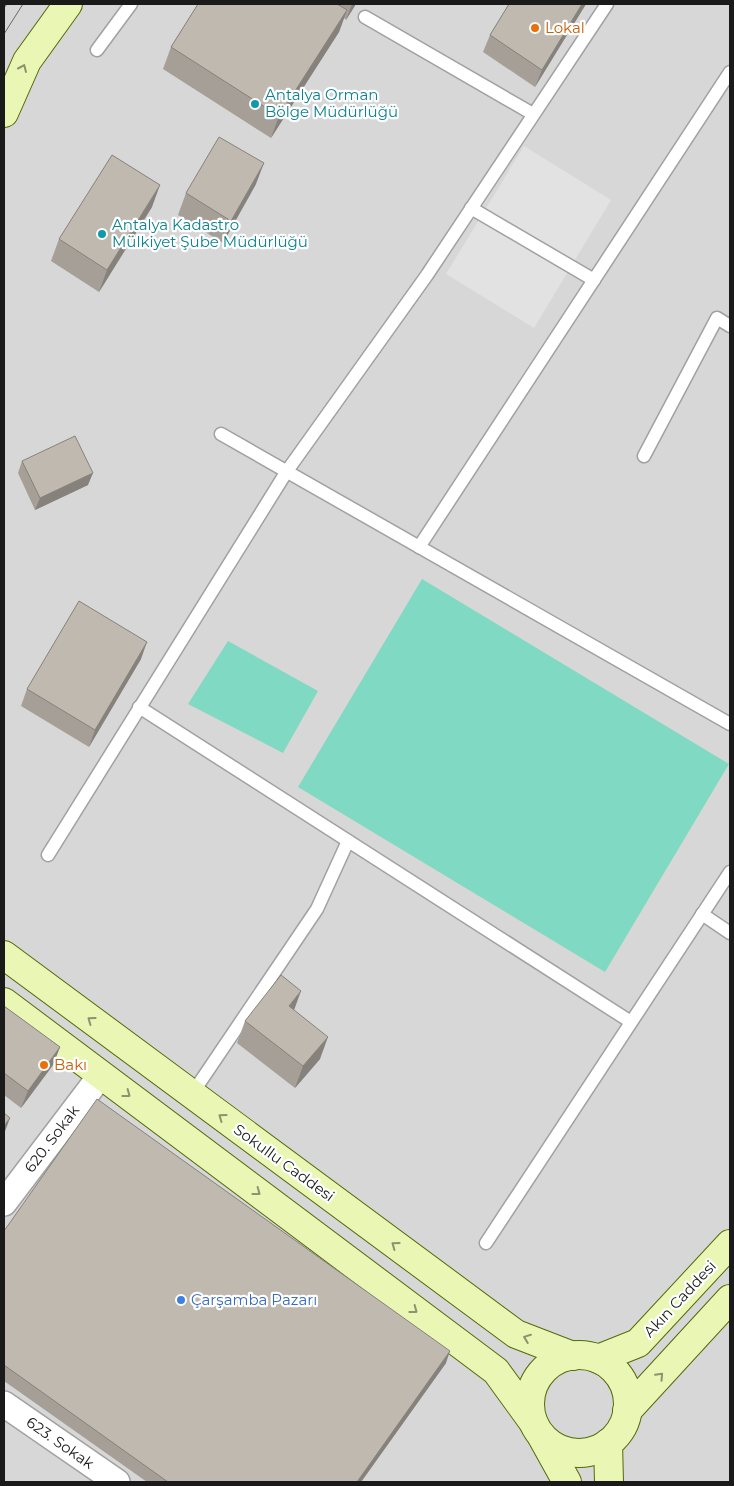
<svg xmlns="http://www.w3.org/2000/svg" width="734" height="1486" font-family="Montserrat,sans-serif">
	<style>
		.residential { fill: #d8d7d7 }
		.pitch { fill: #80d9c2 }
		.parking { fill: #e2e2e2 }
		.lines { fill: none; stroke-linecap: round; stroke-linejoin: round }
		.lane-casing { stroke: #a1a1a1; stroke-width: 15 }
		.street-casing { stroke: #a1a1a1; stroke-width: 28 }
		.secondary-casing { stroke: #536a08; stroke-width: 30 }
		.lane { stroke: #fff; stroke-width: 12 }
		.street { stroke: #fff; stroke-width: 25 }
		.secondary { stroke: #eaf6b4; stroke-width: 28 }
		.tram { stroke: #686868; stroke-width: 1 }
		.wall { fill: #a59f97 }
		.shaded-wall { fill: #86827b }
		.building { fill: #c0b9b0; stroke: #86827b }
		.oneway { stroke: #8c936f }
		.food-dot { fill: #e8710a; stroke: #fff; stroke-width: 2 }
		.culture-dot { fill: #0f9aa8; stroke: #fff; stroke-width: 2 }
		.shop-dot { fill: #3f7fe0; stroke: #fff; stroke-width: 2 }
		.labels { text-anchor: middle; stroke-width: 4.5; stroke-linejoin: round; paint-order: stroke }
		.food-label { font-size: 15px; fill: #c56008; stroke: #fff; text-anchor: start }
		.culture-label { font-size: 15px; fill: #0d838f; stroke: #fff; text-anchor: start }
		.street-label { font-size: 15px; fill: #1a1a1a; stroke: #fff }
		.shop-label { font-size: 15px; fill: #366cbe; stroke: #fff; text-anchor: start }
	</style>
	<rect width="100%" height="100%" fill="#ece9e0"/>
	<rect class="residential" x="4" y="4" width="726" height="1478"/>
	<g class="pitch">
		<path d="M422 579 729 764 605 972 298 787Z"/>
		<path d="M228 641 318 691 283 753 188 704Z"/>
	</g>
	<path class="parking" d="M524 146 611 200 534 328 446 274Z"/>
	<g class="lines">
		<g class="lane-casing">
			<g id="lane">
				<path d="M365 17 533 114"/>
				<path d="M97 50 131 4"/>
				<path d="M471 208 594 280"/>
				<path d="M221 434 730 724"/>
				<path d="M644 456 717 318 730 326"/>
				<path d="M419 547 730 72"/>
				<path d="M139 707 631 1022"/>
				<path d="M48 855 287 471 427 275 607 4"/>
				<path d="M702 914 730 933"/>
				<path d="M192 1094 317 909 348 841"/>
				<path d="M486 1243 730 872"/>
			</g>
		</g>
		<g class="street-casing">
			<g id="street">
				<path d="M4 1203 101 1075"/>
				<path d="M4 1404 117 1482"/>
			</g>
		</g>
		<g class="secondary-casing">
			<g id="secondary">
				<path d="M4 113 27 61 68 4"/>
				<path d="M4 955 516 1334 573 1356"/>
				<path d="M4 1002 496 1371 533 1422"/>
				<circle cx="579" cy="1404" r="49"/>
				<path d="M598 1359 638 1343 730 1244"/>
				<path d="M627 1411 730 1299"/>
				<path d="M542 1437 567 1482"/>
				<path d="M608 1443 609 1482"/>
			</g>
		</g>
		<use href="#lane" class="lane"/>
		<use href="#street" class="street"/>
		<use href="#secondary" class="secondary"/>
		<g class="tram">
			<path d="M4 8 7 4"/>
			<path d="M4 34 23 4"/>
		</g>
	</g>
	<g class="wall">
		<path d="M198 4H356L346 20 344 18 339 32 271 138 163 69 171 47Z"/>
		<path d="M509 4H586L535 87 483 52 490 35Z"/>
		<path d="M256 184 223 243 178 215 186 193Z"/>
		<path d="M152 207 99 292 51 261 59 239Z"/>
		<path d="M22 461 88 485 35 510 18 473Z"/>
		<path d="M141 659 89 747 21 706 27 689Z"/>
		<path d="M4 1006 60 1047 53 1065 21 1108 4 1095Z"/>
		<path d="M294 1010 320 1059 295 1088 237 1043 245 1021Z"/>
		<path d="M4 1231 446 1363 361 1482H147L4 1381Z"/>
	</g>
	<g class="shaded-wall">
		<path d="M352 4H356L346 20Z"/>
		<path d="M582 4H586L535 87 542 70Z"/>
		<path d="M347 10 339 32 271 138 279 116Z"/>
		<path d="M264 163 256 184 223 243 231 221Z"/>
		<path d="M160 185 152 207 99 292 107 270Z"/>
		<path d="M93 473 88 485 35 510 40 498Z"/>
		<path d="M147 642 141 659 89 747 95 730Z"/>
		<path d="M301 991 293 1013 289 1006Z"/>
		<path d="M328 1037 320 1059 295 1088 303 1066Z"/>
		<path d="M60 1047 53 1065 21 1108 28 1091Z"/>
		<path d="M10 1118 4 1134V1126Z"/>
		<path d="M450 1351 446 1363 361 1482H357Z"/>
	</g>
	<g class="building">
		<path d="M198 4H337L347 10 279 116 171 47Z"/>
		<path d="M509 4H582L542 70 490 35Z"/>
		<path d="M219 137 264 163 231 221 186 193Z"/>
		<path d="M112 155 160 185 107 270 59 239Z"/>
		<path d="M75 436 93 473 40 498 22 461Z"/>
		<path d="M79 601 147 642 95 730 27 689Z"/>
		<path d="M281 975 301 991 289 1006 328 1037 303 1066 245 1021Z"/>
		<path d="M4 1006 60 1047 28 1091 4 1073Z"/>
		<path d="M97 1099 450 1351 357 1482H168L4 1365V1231Z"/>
		<path d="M4 1113 10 1118 4 1126Z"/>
	</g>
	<defs><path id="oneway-chevron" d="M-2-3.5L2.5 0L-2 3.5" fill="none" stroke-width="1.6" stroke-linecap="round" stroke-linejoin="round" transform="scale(1.25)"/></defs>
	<g class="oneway">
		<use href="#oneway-chevron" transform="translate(23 68) rotate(-66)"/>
		<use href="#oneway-chevron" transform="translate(91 1020) rotate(-144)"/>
		<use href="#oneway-chevron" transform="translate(127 1094) rotate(37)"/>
		<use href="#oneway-chevron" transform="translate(222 1117) rotate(-144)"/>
		<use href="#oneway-chevron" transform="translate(257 1192) rotate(37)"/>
		<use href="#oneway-chevron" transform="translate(395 1245) rotate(-144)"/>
		<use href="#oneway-chevron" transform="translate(414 1310) rotate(37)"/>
		<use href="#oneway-chevron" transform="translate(527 1338) rotate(-159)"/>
		<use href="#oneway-chevron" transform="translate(660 1376) rotate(-47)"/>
	</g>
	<g class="food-dot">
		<circle cx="535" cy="28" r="5"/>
		<circle cx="44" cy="1065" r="5"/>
	</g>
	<g class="culture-dot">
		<circle cx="255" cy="104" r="5"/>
		<circle cx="102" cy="234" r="5"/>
	</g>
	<circle class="shop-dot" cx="181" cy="1300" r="5"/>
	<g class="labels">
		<g class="food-label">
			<text x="545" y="33">Lokal</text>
			<text x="54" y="1070">Bakı</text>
		</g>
		<g class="culture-label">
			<text x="265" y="100">Antalya Orman<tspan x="265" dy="17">Bölge Müdürlüğü</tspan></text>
			<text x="112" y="230">Antalya Kadastro<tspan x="112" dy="17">Mülkiyet Şube Müdürlüğü</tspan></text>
		</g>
		<g class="street-label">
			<text transform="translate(52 1139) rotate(-53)" y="5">620. Sokak</text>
			<text transform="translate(284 1163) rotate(36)" y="5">Sokullu Caddesi</text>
			<text transform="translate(680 1299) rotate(-47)" y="5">Akın Caddesi</text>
			<text transform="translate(60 1443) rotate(35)" y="5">623. Sokak</text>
		</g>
		<g class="shop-label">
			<text x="191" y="1305">Çarşamba Pazarı</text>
		</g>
	</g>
	<rect width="734" height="1486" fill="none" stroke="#1a1a1a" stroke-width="10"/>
</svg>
